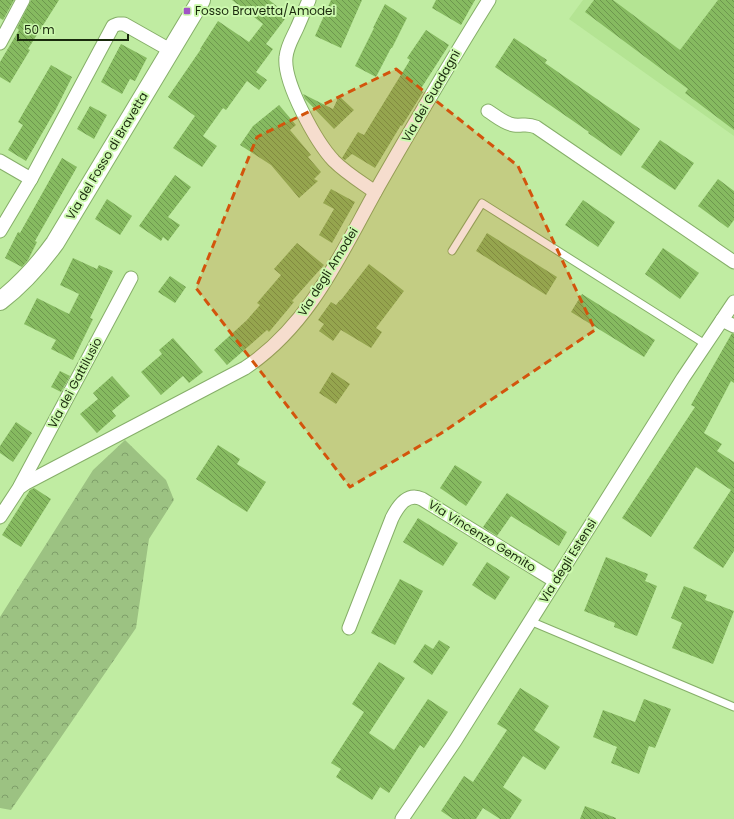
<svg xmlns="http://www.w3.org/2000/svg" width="734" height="819" font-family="Poppins,sans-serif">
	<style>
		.built { fill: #b4e493 }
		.forest { fill: url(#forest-crowns) }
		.building { fill: url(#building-back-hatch) }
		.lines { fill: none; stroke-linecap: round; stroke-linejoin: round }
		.service-casing { stroke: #86af69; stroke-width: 9 }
		.minor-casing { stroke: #86af69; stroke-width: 15 }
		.secondary-casing { stroke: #86af69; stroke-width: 20 }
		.service { stroke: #fff; stroke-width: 7 }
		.minor { stroke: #fff; stroke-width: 13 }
		.secondary { stroke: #fff; stroke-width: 18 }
		.marked { fill: #d3540c; fill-opacity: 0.2; stroke: #d3540c; stroke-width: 3; stroke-dasharray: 8 5; stroke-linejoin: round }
		.poi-dot { fill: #a154c6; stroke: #cdf9af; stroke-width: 1.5 }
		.labels { text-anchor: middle; stroke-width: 4; stroke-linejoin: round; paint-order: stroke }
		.poi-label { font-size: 12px; fill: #1a2a0d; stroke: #cdf9af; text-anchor: start }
		.street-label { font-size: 12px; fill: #1a2a0d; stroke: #cdf9af }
	</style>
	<defs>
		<pattern id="forest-crowns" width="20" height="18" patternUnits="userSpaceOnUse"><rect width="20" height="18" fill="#9cc282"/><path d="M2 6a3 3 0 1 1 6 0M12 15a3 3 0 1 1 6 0" fill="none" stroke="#7e9e69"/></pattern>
		<pattern id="building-back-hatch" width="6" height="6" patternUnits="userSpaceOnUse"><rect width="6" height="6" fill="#86ba60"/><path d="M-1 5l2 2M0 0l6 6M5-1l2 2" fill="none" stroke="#6d974e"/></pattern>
	</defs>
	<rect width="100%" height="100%" fill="#c0eca2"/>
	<path class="built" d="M583 0H734V136L569 19Z"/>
	<path class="forest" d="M125 440 166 480 174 500 149 539 136 628 11 810 0 808V617L93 470Z"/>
	<g class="building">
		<path d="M0 0H14L3 20 0 18Z"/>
		<path d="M31 0H59L28 49 30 50 10 83 0 77V62L19 30 17 28Z"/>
		<path d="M232 0H269L288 15 266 44 273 49 256 72 267 80 259 90 247 81 226 110 223 108 203 136 217 146 202 167 173 148 195 116 168 97 201 49H200L218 21 249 42 263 24Z"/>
		<path d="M331 0H362L341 48 315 36Z"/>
		<path d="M436 0H475L461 25 432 8Z"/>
		<path d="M594 0H613L680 50 718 0H734V130L685 93 688 89 585 12Z"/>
		<path d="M385 4 407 18 392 48H391L376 77 355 66 374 28H373Z"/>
		<path d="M426 30 449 45 420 90 423 92 402 126 401 125 375 168 352 154 345 160 342 158 358 132 364 135 410 60 407 58Z"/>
		<path d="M514 38 547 60 545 63 640 129 621 156 588 133 589 132 495 67Z"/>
		<path d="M121 44 147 58 135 81 130 79 122 94 101 82Z"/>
		<path d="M51 65 72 77 55 111 26 161 8 150 23 125 18 122Z"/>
		<path d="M303 94 333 109 339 96 354 110 334 129 305 99Z"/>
		<path d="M279 105 296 125 290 130 311 155 308 157 321 172 314 179 318 181 299 198 271 165 240 145 253 126Z"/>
		<path d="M90 106 107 115 94 139 77 129Z"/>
		<path d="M660 140 694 163 675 190 641 167Z"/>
		<path d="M62 158 77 167 35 241 37 242 28 260 22 267 5 258 18 232 20 233Z"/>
		<path d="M175 175 191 187 168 217 180 225 168 241 163 237 161 241 139 226Z"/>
		<path d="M718 179 734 191V220L728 228 698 206Z"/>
		<path d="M331 189 355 202 332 243 319 235 334 209 323 203Z"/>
		<path d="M107 199 132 216 120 235 95 219Z"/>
		<path d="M583 200 615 222 598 247 565 225Z"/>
		<path d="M487 233 557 277 546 295 476 251Z"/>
		<path d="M297 243 324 265 292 301 294 302 269 332 267 330 227 365 214 350 247 320 260 305 257 303 281 275 274 269Z"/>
		<path d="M663 248 699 273 680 299 645 274Z"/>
		<path d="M73 258 97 269 99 265 113 271 90 318 93 319 73 360 51 349 56 340 24 324 37 298 69 314 79 294 60 285Z"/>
		<path d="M369 264 404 291 376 328 382 332 371 348 341 330 333 341 319 331 324 324 318 320 331 302 336 305 340 300H341Z"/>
		<path d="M170 276 186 287 175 303 158 292Z"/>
		<path d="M582 294 655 340 644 357 571 312Z"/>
		<path d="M732 333 734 334V383L731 381 704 433 722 444 717 451 734 462V551L723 568 693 548 731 490 696 467 651 537 622 518 695 407 691 405Z"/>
		<path d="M173 338 203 372 189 383 183 376 161 395 141 372 162 354 159 350Z"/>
		<path d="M60 371 70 376 61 392 51 387Z"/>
		<path d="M332 372 350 384 336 404 319 393Z"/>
		<path d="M112 376 130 396 112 411 116 416 97 433 80 414 98 399 93 393Z"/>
		<path d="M16 422 32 433 13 462 0 453V446Z"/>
		<path d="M218 445 240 459 237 464 266 482 247 512 196 479Z"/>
		<path d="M455 465 482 482 466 506 440 488Z"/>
		<path d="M34 488 51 499 21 547 2 535 30 490Z"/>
		<path d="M507 493 567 532 559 546 511 516 497 536 483 527Z"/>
		<path d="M418 518 458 543 443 566 403 542Z"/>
		<path d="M606 557 648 574 645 581 657 586 637 636 614 627 615 623 584 611Z"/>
		<path d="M487 562 510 577 495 600 472 585Z"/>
		<path d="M400 579 423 591 395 645 371 633Z"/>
		<path d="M684 586 707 595 705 600 734 611 713 664 672 648 682 623 671 618Z"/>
		<path d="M439 640 450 647 432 675 413 662 425 644 433 649Z"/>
		<path d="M379 662 405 678 369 733 394 750 428 699 448 712 424 748 420 745 389 793 380 787 372 800 336 777 341 769 331 763 364 712 352 704Z"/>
		<path d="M520 688 549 706 534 730 560 747 545 770 523 756 503 787 522 800 510 819H500L483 808 476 819H453L441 811 464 776 473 782 507 730 497 724Z"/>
		<path d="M644 699 671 709 655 748 649 746 639 774 611 763 617 747 593 737 603 710 635 722Z"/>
		<path d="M585 806 616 818V819H580Z"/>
	</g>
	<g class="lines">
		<g class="service-casing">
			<g id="service">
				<path d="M452 251 482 203 705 344"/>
				<path d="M530 621 734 707"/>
			</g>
		</g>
		<g class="minor-casing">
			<g id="minor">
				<path d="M309 0C305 9 301 19 297 28 293 37 287 46 286 57 283 82 316 142 334 161 346 173 361 182 375 192"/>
				<path d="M0 43 23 0"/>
				<path d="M488 111C496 116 505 124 514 125 523 126 527 123 536 127L734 262"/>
				<path d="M0 161 31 179"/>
				<path d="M0 231 31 179 113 26 118 24H124L170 50"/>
				<path d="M722 320 734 326"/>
				<path d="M20 486 131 278"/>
				<path d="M0 517 19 488 26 483 245 368C313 323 343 248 382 180 417 119 452 59 489 0"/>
				<path d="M349 628 392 518C398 506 407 492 422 499L555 581"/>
				<path d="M402 819 455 741 683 378 734 302"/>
			</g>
		</g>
		<g class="secondary-casing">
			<path id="secondary" d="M0 301C22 284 39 265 55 243L201 0"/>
		</g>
		<use href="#service" class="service"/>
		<use href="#minor" class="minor"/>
		<use href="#secondary" class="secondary"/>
	</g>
	<path class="marked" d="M396 69 518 166 595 330 440 434 350 487 196 288 257 137Z"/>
	<rect class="poi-dot" x="183" y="7" width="8" height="8" rx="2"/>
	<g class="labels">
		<g class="poi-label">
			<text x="195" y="15">Fosso Bravetta/Amodei</text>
		</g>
		<g class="street-label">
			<text transform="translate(431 96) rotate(-60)" y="4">Via dei Guadagni</text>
			<text transform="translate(107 156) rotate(-59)" y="4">Via del Fosso di Bravetta</text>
			<text transform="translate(328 272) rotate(-58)" y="4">Via degli Amodei</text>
			<text transform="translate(75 383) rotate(-62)" y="4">Via dei Gattilusio</text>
			<text transform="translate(482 536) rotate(32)" y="4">Via Vincenzo Gemito</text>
			<text transform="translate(568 561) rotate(-58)" y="4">Via degli Estensi</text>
		</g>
	</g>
	<path d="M18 34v6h110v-6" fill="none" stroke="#1a2a0d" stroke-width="2"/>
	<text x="24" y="34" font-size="12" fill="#1a2a0d" stroke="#cdf9af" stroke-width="3" paint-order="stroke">50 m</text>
</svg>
